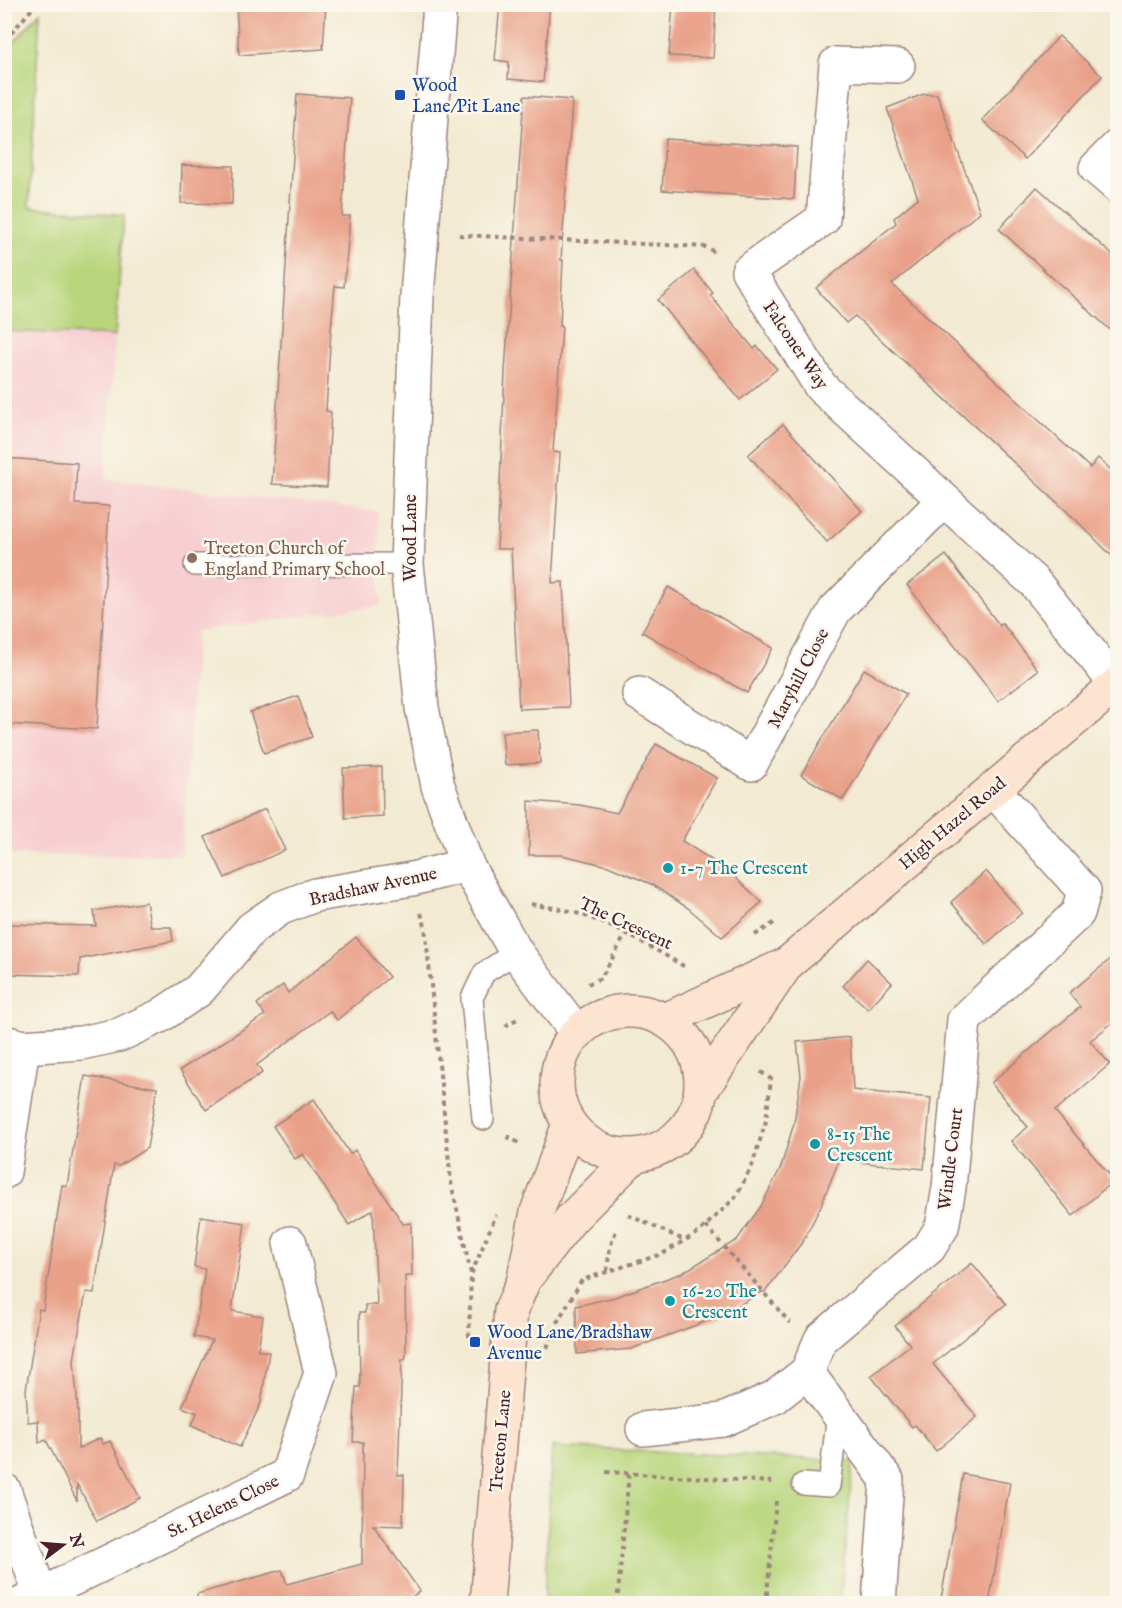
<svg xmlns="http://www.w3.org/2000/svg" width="1122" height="1608" font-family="'IM FELL English',serif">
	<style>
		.built { fill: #f7cfd2 }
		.green { fill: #b8d57b; stroke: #817a53; stroke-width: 1.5 }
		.building { fill: #e9a088 }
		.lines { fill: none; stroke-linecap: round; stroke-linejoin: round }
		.service-casing { stroke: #9e847e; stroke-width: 24 }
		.minor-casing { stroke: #9e847e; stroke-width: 36 }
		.tertiary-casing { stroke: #9e847e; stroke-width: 36 }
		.secondary-casing { stroke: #9e847e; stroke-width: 36 }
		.path { stroke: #9e847e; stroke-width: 4; stroke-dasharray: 4.5 4.5; stroke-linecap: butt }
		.service { stroke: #fff; stroke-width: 21 }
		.minor { stroke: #fff; stroke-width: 33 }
		.tertiary { stroke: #fff; stroke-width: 33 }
		.secondary { stroke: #fde4d1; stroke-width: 33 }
		.transit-dot { fill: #1a4fb4; stroke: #fbf7ec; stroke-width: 2 }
		.education-dot { fill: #8d6e63; stroke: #fbf7ec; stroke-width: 2 }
		.culture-dot { fill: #0f9aa8; stroke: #fbf7ec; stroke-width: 2 }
		.labels { text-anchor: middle; stroke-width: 5; stroke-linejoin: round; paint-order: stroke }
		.transit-label { font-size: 18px; fill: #164399; stroke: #fbf7ec; text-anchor: start }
		.street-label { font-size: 18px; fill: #4a1f2b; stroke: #fbf7ec }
		.education-label { font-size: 18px; fill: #785e54; stroke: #fbf7ec; text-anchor: start }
		.culture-label { font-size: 18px; fill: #0d838f; stroke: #fbf7ec; text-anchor: start }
	</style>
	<rect width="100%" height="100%" fill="#fbf7ec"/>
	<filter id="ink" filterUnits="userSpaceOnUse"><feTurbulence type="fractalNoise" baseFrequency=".0167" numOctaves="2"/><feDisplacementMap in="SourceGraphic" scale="12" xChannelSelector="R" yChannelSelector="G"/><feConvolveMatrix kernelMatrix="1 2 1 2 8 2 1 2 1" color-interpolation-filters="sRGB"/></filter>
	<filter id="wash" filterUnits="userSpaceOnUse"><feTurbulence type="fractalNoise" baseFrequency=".008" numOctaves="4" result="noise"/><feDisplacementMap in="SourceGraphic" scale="24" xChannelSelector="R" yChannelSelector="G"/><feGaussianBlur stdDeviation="1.35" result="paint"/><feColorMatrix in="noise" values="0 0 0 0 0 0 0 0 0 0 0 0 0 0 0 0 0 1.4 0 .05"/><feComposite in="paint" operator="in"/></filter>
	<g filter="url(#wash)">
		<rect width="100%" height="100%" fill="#f2ead2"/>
		<path class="built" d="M5 331 115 336 106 479 378 512 381 605 196 631 182 855H5Z"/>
		<g class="green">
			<path d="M40 12 29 207 124 215 115 336 5 331V49L9 48Z"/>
			<path d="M552 1447 853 1461 840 1603 544 1604Z"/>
		</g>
		<g id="blocks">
			<g class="building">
				<path d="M236 4H326L323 49 239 55Z"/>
				<path d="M500 4H550L543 82 508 79 509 62 495 60Z"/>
				<path d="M673 4H716L713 58 669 56Z"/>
				<path d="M1059 36 1102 76 1025 159 982 120Z"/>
				<path d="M297 94 350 98 342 216H350L344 287 335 286 331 329 326 411 331 412 327 487 272 484Z"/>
				<path d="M924 94H937L980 212 892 284 1090 468 1098 458 1118 476V562L1075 519 855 316 846 323 816 288 896 223 894 218 918 198 887 108Z"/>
				<path d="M524 96 572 100 561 260H563L560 326H562L553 452 560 453 552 583 563 582 569 707 519 709 511 549H497L505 371Z"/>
				<path d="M665 139 797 147 794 199 662 190Z"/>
				<path d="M182 165 233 166 232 204 181 203Z"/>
				<path d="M1037 187 1118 260V337L999 229Z"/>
				<path d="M694 270 713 293 710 295 754 349 757 346 777 369 740 400 658 300Z"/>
				<path d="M783 424 862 511 827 542 748 455Z"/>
				<path d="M4 458 77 463 75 504 109 506 97 729 4 724Z"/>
				<path d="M946 555 1000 626 1002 623 1038 670 998 701 907 585Z"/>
				<path d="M668 587 773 648 747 693 642 632Z"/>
				<path d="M864 669 906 694 843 800 801 775Z"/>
				<path d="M298 696 312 737 264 753 250 712Z"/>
				<path d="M538 730 540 763 505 765 502 732Z"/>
				<path d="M656 744 717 778 682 841 727 870 762 902 722 937 688 908 651 884 608 866 562 855H529V801L580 805 617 813Z"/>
				<path d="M382 767 383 816 345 818 343 768Z"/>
				<path d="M265 809 285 850 225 878 205 837Z"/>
				<path d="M986 871 1022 913 986 944 951 902Z"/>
				<path d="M146 902 151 927H171L173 941 80 959 79 976 4 974V924L96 926 94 911Z"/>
				<path d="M356 937 389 977 337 1020 330 1011 257 1065 262 1073 206 1110 180 1070 265 1015 257 1004 283 985 288 993Z"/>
				<path d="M1118 953V1018L1090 1041 1110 1064 1055 1111 1114 1180 1073 1216 1011 1141 1028 1127 991 1083 1080 1007 1069 993Z"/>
				<path d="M867 959 892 983 868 1009 843 986Z"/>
				<path d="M850 1037 853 1090 931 1098 924 1169 839 1160 820 1208 803 1241 765 1292H762L718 1317 631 1349 577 1354 576 1306 615 1297 682 1273 737 1240 761 1206 781 1167 794 1123 801 1076 797 1042Z"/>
				<path d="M85 1076 157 1088 147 1148 119 1166 114 1165 94 1293 86 1292 74 1360 78 1411V1449L100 1438 103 1444 110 1441 140 1498 97 1521 77 1484V1501L46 1440 39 1443 38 1421 28 1422 26 1390 39 1309 43 1310 62 1185 67 1186Z"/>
				<path d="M314 1099 350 1154 355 1150 403 1224 411 1223 412 1276H405L406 1356 405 1359H402L398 1475H404L403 1526 373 1525 420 1591 402 1604H198L197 1594 282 1570 287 1584 362 1564 363 1442H353L356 1387H360L359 1313H365V1305H377L373 1210 349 1225 303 1154 295 1159 273 1126Z"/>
				<path d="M201 1216 245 1223 232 1311 263 1316 258 1350 269 1352 261 1403 240 1447 192 1425 197 1413 182 1407 212 1340 194 1337 205 1269 194 1267Z"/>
				<path d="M972 1263 1006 1304 933 1364 977 1417 936 1451 915 1425 912 1427 871 1376 910 1345 895 1326Z"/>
				<path d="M963 1474 1010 1483 989 1604H967L941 1599Z"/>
			</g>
		</g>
	</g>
	<g filter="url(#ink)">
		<use href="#blocks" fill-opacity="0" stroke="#9e847e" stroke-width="1.5"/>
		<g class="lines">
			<g class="service-casing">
				<g id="service">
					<path d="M195 565 407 564"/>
					<path d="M483 1119 472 998 484 973 516 952"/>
					<path d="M803 1484 829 1486 838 1414"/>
				</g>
			</g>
			<g class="minor-casing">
				<g id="minor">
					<path d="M898 66 836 64 823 219 748 271 821 387 1035 583 1116 684"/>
					<path d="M1118 146 1096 168 1118 187"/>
					<path d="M639 694 751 764 835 610 943 501"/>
					<path d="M4 1042 23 1047 81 1043 119 1035 160 1016 199 990 252 928 281 908 315 895 412 879 467 865"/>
					<path d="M4 1172 23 1047"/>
					<path d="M643 1429 723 1420 775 1397 807 1372"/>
					<path d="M4 1490 40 1594"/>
					<path d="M21 1604 287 1475 321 1373 290 1243"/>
					<path d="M879 1604 887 1480 807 1372 821 1339 929 1248 942 1227 949 1188 964 1020 1078 913 1084 891 993 789"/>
				</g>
			</g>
			<g class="tertiary-casing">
				<path id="tertiary" d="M440 4 417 296 407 564 422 708 438 786 467 865 516 952 577 1033"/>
			</g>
			<g class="secondary-casing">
				<g id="secondary">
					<circle cx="629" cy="1083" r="72"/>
					<path d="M665 1020 787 964 1118 683"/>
					<path d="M701 1091 787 964"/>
					<path d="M525 1273 537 1212 569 1124"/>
					<path d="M487 1604 511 1310 524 1280 571 1219 634 1156"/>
				</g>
			</g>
			<g class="path">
				<path d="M4 38 8 37 36 4"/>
				<path d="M459 235 706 247 716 253"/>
				<path d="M531 904C545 907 559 908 573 912 613 924 651 947 687 968"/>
				<path d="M421 913 425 926 451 1182 471 1274"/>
				<path d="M755 935 774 923"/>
				<path d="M588 984 601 978 626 934"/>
				<path d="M506 1027 508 1024 519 1018"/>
				<path d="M509 1135V1138L522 1144"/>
				<path d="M628 1215 684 1240"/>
				<path d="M706 1226 790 1323"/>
				<path d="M607 1271 610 1247 617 1228"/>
				<path d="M469 1337 471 1275 496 1215"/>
				<path d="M547 1348 556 1324 582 1280 662 1254 699 1232 735 1198 752 1166 766 1121 771 1079 758 1070"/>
				<path d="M606 1472 773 1482"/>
				<path d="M617 1604 629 1473"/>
				<path d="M766 1604 776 1501"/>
			</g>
			<use href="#service" class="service"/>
			<use href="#minor" class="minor"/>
			<use href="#tertiary" class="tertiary"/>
			<use href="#secondary" class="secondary"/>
		</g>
	</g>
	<g class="transit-dot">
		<rect x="394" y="89" width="12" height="12" rx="3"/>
		<rect x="469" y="1336" width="12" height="12" rx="3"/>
	</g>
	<circle class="education-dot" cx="192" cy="558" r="6"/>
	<g class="culture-dot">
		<circle cx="668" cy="868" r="6"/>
		<circle cx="815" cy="1144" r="6"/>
		<circle cx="670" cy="1301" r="6"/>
	</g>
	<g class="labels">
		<g class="transit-label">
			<text x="412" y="91">Wood<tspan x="412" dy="21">Lane/Pit Lane</tspan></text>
			<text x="487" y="1338">Wood Lane/Bradshaw<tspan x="487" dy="21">Avenue</tspan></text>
		</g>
		<g class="street-label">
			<text transform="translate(796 345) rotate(56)" y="6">Falconer Way</text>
			<text transform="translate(410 538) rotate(-90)" y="6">Wood Lane</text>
			<text transform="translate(798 678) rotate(-62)" y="6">Maryhill Close</text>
			<text transform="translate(952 823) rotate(-40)" y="6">High Hazel Road</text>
			<text transform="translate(373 886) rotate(-12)" y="6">Bradshaw Avenue</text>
			<text transform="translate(626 923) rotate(25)" y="6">The Crescent</text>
			<text transform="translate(950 1159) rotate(-83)" y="6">Windle Court</text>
			<text transform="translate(500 1441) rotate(-85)" y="6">Treeton Lane</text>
			<text transform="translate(223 1506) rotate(-26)" y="6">St. Helens Close</text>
		</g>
		<g class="education-label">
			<text x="204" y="554">Treeton Church of<tspan x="204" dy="21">England Primary School</tspan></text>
		</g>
		<g class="culture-label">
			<text x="680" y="874">1-7 The Crescent</text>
			<text x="827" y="1140">8-15 The<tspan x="827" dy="21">Crescent</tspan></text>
			<text x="682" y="1297">16-20 The<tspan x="682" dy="21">Crescent</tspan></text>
		</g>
	</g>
	<rect width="1122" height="1608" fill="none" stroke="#fbf7ec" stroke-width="24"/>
	<g transform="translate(63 1545) rotate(74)" stroke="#fbf7ec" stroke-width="4.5" paint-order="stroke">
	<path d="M0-4.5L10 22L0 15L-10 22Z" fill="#4a1f2b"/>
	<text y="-9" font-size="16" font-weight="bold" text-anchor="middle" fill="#4a1f2b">N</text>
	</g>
</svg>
